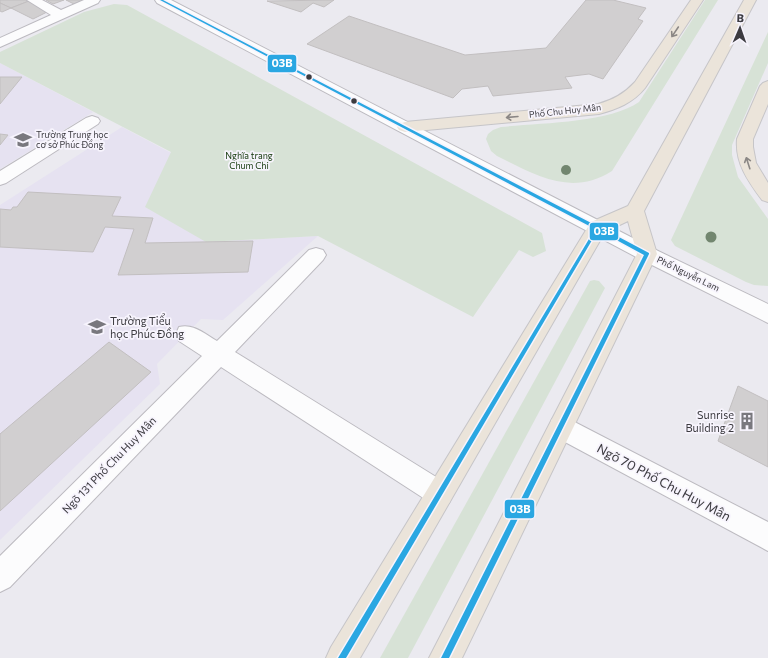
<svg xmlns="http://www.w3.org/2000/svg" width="768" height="658" font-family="Commissioner,sans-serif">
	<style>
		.built { fill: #e6e2f1 }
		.green { fill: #d7e2d6 }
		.building { fill: #d1cfd0; stroke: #c2bfc0 }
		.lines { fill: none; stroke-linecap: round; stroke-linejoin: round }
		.minor-casing { stroke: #bcbac0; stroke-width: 2 }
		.major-casing { stroke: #c6c5c8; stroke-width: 2 }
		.minor { fill: #fcfcfd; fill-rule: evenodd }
		.major { fill: #ebe4da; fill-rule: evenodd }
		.bus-1-casing { stroke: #f7f4fd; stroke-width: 3 }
		.bus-1 { fill: #2aa7e2; fill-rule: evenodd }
		.tree { fill: #72866f }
		.oneway { stroke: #8b8785 }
		.bus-dot { fill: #3c3b40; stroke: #f7f4fd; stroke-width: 1.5 }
		.labels { text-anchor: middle; stroke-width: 3.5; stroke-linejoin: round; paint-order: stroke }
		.far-street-label { font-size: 9px; fill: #3c3b40; stroke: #f7f4fd }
		.far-poi-label { font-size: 9px; fill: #3c3b40; stroke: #f7f4fd; text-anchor: start }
		.far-park-label { font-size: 9px; fill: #0f3506; stroke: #f7f4fd }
		.poi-label { font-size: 11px; fill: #3c3b40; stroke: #f7f4fd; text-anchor: start }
		.street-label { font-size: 11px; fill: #3c3b40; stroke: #f7f4fd }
		.near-street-label { font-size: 13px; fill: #3c3b40; stroke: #f7f4fd }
		.line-badge { stroke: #f7f4fd; stroke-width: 1.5 }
		.badge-label { font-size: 11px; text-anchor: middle; font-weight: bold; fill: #fff }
	</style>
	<rect width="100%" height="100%" fill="#ebeaf0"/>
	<g class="built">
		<path d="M0 63 93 112 0 169Z"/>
		<path d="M122 127 171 153 206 242 318 236 223 320 201 319 157 364 160 384 0 540V205Z"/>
	</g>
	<g class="green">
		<path d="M705 0H718L612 171C571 197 535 175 497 156L491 151 486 139 488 134 493 130 501 127C539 123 609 123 639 102Z"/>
		<path d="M114 4 127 5 542 233 546 251 533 257 519 250 473 317 318 236 206 242 145 207 171 152 0 63V52L84 12Z"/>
		<path d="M768 32V63L732 145V155L738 177 768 219V286L754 285 746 282 675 246 671 240Z"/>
		<path d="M594 280 599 281 605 288 408 658H380L590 281Z"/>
	</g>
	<g class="building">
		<path d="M0 0H28L29 1 11 8 0 3Z"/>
		<path d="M46 0H64L53 4Z"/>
		<path d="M66 0H84L74 4Z"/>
		<path d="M334 0 324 7 313 3 301 12 267 1Z"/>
		<path d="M586 0H613L646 8 638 19 643 21 603 79 589 74 565 77 572 88 493 96 488 86 462 89 453 98 307 44 349 16 465 55 546 48Z"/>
		<path d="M29 1 51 10 33 19 11 8Z"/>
		<path d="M0 3 11 8 2 12 0 11Z"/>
		<path d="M0 77H22L0 104Z"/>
		<path d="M0 134 8 135 0 145Z"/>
		<path d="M28 192 121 197 112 216 153 218 145 243 253 241 248 272 118 275 134 229 105 227 93 252 0 247V209L11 210 13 207H17Z"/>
		<path d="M109 342 151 372 0 511V434Z"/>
		<path d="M738 386 768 401V467L718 441Z"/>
	</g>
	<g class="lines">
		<g class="minor-casing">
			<g id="minor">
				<path d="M27 0H42L61 10 84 0H100L98 3 0 47V38L51 15Z"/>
				<path d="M155 0H171L654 249 768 304V323L640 259 157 3Z"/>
				<path d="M92 116 98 118 100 121 98 124 6 183 0 185V171L86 118Z"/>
				<path d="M316 248 323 250 326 255 323 260 235 352 449 485 453 494 449 503 440 507 431 503 221 367 10 587 0 592V556L202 356 179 341 176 334 179 327C193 323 205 334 217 341L309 250Z"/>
				<path d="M561 415 768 522V551L552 435 549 427 552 419Z"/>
			</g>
		</g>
		<g class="major-casing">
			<g id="major">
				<path d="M691 0H703L645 88C633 103 617 109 599 114L405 132 399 130 397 127 399 124 405 122 598 104C613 100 624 94 635 82Z"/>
				<path d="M744 0H756L644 211 657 254 462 658H429L637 254 628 221 605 232 360 658H326L331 647 591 222 628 206Z"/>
				<path d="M768 81V104L753 139V147L756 163 768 183V202L762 200C748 181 735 163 737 139L760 86 763 83Z"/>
			</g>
		</g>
		<use href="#minor" class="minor"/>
		<use href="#major" class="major"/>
		<g class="bus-1-casing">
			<path id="bus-1" d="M160 0H163L597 226H600V227L649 253V254L449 658H441L644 255 598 230 346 658H338L595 229Z"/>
		</g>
		<use href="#bus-1" class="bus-1"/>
	</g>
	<g class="tree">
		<circle cx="566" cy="170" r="5"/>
		<circle cx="711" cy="237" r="5.5"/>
	</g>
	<defs><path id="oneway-shaft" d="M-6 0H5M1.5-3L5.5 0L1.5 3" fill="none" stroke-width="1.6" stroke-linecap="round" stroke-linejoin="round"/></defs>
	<g class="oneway">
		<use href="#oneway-shaft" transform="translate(675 32) rotate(124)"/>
		<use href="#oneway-shaft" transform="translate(512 117) rotate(175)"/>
		<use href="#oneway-shaft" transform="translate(748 163) rotate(-108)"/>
	</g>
	<defs>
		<g id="school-bare" transform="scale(1.38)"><path d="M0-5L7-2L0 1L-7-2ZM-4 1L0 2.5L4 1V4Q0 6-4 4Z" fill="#79787e" stroke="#f7f4fd" stroke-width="2.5" paint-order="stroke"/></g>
		<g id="building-bare" transform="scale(1.38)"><path d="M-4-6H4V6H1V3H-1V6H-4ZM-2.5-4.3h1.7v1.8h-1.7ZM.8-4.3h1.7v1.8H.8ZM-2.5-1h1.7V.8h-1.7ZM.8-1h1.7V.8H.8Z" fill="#79787e" stroke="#f7f4fd" stroke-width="2.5" paint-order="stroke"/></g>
	</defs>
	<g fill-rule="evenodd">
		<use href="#school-bare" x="23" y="140"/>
		<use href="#school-bare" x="97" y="327"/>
		<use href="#building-bare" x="747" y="421"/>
	</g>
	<g class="bus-dot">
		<circle cx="309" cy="77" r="3.5"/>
		<circle cx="354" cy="101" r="3.5"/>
	</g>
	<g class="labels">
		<g class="far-street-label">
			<text transform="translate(565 111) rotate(-6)" y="3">Phố Chu Huy Mân</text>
			<text transform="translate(688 274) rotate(26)" y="3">Phố Nguyễn Lam</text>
		</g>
		<g class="far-poi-label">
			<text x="36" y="138">Trường Trung học<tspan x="36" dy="10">cơ sở Phúc Đồng</tspan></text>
		</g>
		<g class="far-park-label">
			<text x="249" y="159">Nghĩa trang<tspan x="249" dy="10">Chum Chi</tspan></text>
		</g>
		<g class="poi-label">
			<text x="110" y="325">Trường Tiểu<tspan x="110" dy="13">học Phúc Đồng</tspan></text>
			<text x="734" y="419" text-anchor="end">Sunrise<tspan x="734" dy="13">Building 2</tspan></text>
		</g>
		<g class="street-label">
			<text transform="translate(109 465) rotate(-46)" y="4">Ngõ 131 Phố Chu Huy Mân</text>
		</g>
		<g class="near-street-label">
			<text transform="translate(664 482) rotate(28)" y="5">Ngõ 70 Phố Chu Huy Mân</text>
		</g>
	</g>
	<g class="line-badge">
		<rect x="267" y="54" width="30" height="19" rx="4" fill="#2aa7e2"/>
		<rect x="589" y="222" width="30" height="19" rx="4" fill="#2aa7e2"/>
		<rect x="504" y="499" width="31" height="20" rx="4" fill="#2aa7e2"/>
	</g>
	<g class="badge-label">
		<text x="282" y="67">03B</text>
		<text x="604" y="235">03B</text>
		<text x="520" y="513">03B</text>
	</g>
	<g transform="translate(740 28) rotate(2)" stroke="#f7f4fd" stroke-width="3" paint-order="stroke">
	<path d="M0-3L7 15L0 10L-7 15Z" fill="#3c3b40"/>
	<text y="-6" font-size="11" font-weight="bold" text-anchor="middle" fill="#3c3b40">B</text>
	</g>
</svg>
